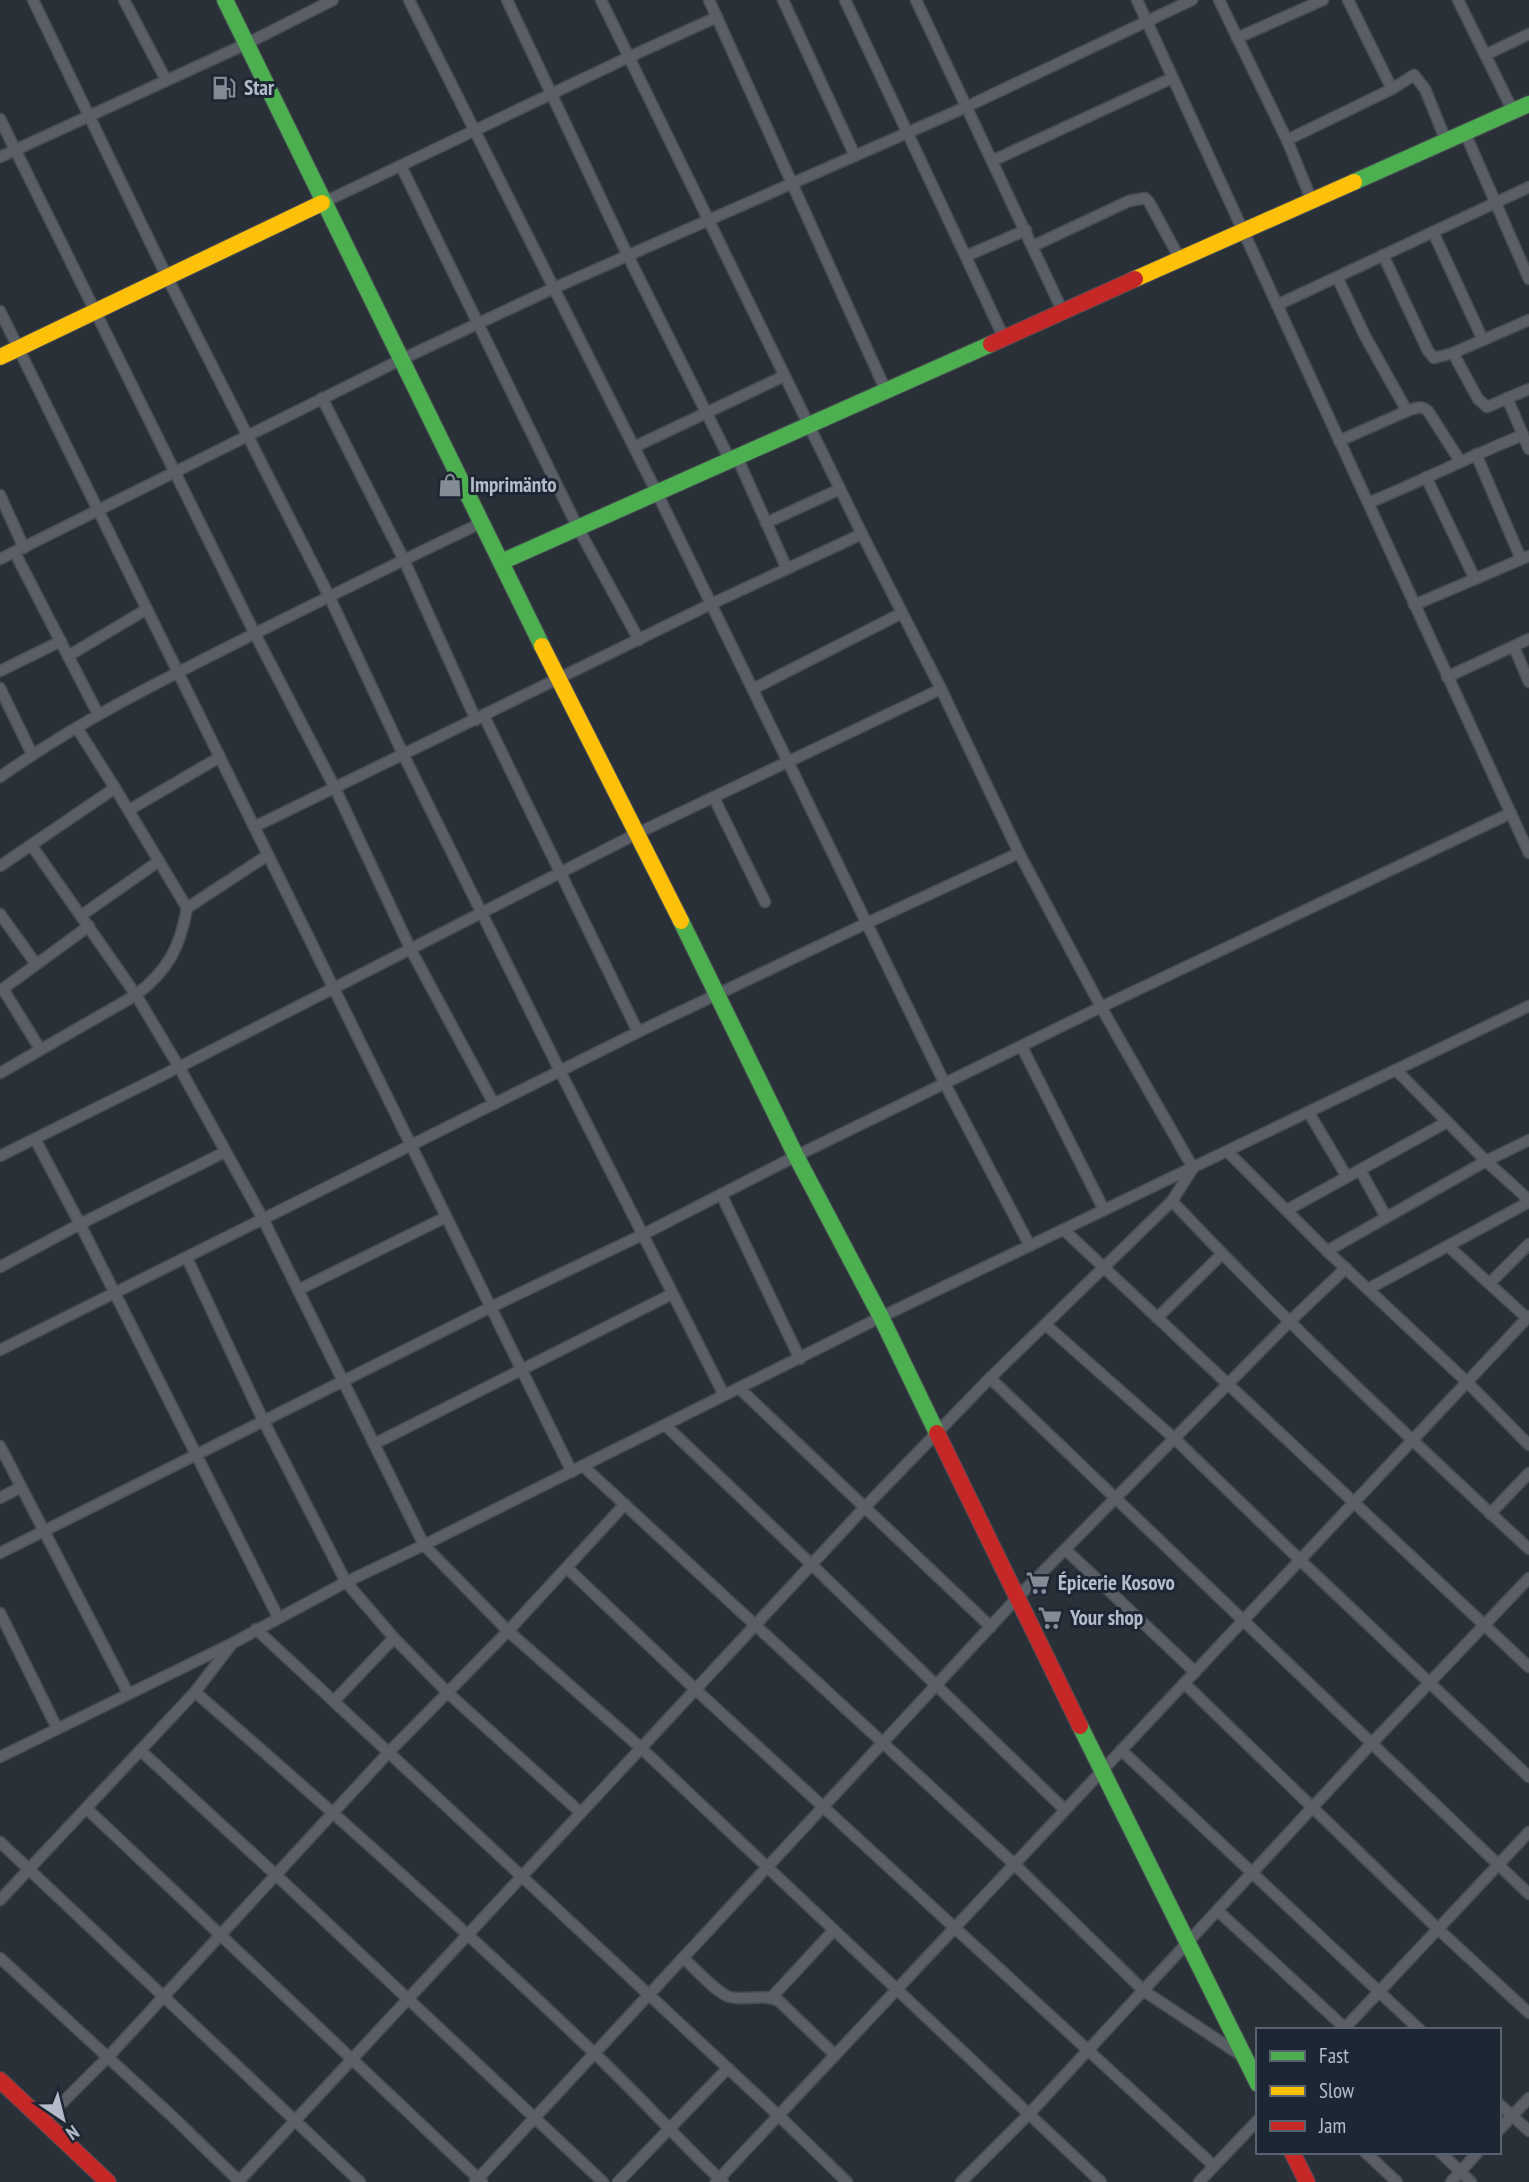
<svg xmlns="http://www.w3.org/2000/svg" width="1529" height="2182" font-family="'PT Sans Narrow',sans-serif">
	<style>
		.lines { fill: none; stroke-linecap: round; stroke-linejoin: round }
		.street-casing { stroke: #484c53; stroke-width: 13 }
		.fast-casing { stroke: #484c53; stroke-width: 18 }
		.slow-casing { stroke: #484c53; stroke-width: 18 }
		.jam-casing { stroke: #484c53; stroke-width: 18 }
		.street { stroke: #5a5e66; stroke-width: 10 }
		.fast { stroke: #4caf50; stroke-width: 16 }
		.slow { stroke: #ffc107; stroke-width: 16 }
		.jam { stroke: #c62828; stroke-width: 16 }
		.labels { text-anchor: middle; stroke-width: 6; stroke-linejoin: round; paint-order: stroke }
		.poi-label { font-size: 21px; font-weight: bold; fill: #b4bcc9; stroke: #1d2633; text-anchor: start }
	</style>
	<rect width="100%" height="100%" fill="#2a3038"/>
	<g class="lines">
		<g class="street-casing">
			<g id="street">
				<path d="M33 0 167 277 329 596 403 754 560 1071 724 1395"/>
				<path d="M124 0 166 80"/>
				<path d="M409 0 657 493 945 1084 1030 1246"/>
				<path d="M507 0 628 256 730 460"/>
				<path d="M709 0 886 391"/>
				<path d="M783 0 855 156"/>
				<path d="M845 0 1004 338"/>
				<path d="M916 0 1063 312"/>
				<path d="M1137 0 1529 853"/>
				<path d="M1219 0 1287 140 1312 201"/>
				<path d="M1348 0 1392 89"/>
				<path d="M1458 0 1513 111"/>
				<path d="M1237 38 1323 0"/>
				<path d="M1485 55 1529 34"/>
				<path d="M0 119 255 634 335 788 411 950 494 1104"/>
				<path d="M1465 133 1529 279"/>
				<path d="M1287 140 1392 89 1414 75 1425 89 1446 141"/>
				<path d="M0 157 246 44 333 0"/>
				<path d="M992 161 1172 78"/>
				<path d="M401 166 578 528 639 640"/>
				<path d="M322 203 629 57 717 17"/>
				<path d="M1433 232 1483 340"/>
				<path d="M1033 246 1129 201 1145 198 1149 202 1180 259"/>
				<path d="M1383 255 1428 351 1434 358 1453 353 1529 320"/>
				<path d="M966 256 1026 230"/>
				<path d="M1337 277 1365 336 1407 411 1339 441"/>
				<path d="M1277 305 1529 187"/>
				<path d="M0 311 572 1472"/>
				<path d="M1453 353 1478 399 1487 407 1529 389"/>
				<path d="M322 398 404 560 476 720"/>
				<path d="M1507 398 1523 435"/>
				<path d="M1407 411C1416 408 1421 405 1428 411L1460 461"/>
				<path d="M634 447 784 376"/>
				<path d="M1476 454 1521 559"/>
				<path d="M737 457 787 569"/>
				<path d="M1426 477 1475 579"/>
				<path d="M0 495 24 548"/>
				<path d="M1368 503C1420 482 1470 456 1523 435L1529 449"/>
				<path d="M766 523 840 489"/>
				<path d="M15 553 98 714"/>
				<path d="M0 559 400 360 554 288 966 107 1192 0"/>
				<path d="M1414 605 1529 556"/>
				<path d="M1514 647 1529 682"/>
				<path d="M68 656 147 609"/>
				<path d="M0 671 61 641"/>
				<path d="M1447 677 1529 639"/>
				<path d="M0 688 32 754"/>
				<path d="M753 689 902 613"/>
				<path d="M484 716 638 1032"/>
				<path d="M77 728 115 788"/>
				<path d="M0 777C80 720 168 677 256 633 330 596 405 559 481 523"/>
				<path d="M714 798 765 902"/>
				<path d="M129 810 220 757"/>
				<path d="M254 827 711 604 862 534"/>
				<path d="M32 846 136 995 179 1067 263 1219 424 1545 508 1631 641 1748 1101 2182"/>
				<path d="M0 866 115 788 187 908 268 855"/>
				<path d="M0 914 36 964"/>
				<path d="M82 915 159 861"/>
				<path d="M3 989 40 1049"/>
				<path d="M0 991 89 926"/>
				<path d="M1022 1047 1104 1210"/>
				<path d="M1396 1070 1486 1161 1529 1200"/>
				<path d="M0 1073 136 995C168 970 180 948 187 908"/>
				<path d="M1309 1113 1347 1177"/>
				<path d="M35 1139 80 1224 278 1617"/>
				<path d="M1227 1151 1327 1251 1467 1382 1529 1445"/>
				<path d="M0 1156 179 1067 638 833 941 689"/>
				<path d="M1360 1170 1386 1217"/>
				<path d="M721 1194 800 1359"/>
				<path d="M1172 1201C1286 1322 1407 1436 1529 1549"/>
				<path d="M1287 1210 1447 1122"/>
				<path d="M1064 1230 1529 1667"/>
				<path d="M1448 1246 1527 1318"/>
				<path d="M1327 1251 1486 1161 1529 1140"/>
				<path d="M187 1258 263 1420 346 1582 394 1638 448 1693 581 1813"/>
				<path d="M0 1267 80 1224 225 1152"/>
				<path d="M1490 1283 1529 1244"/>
				<path d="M1368 1289 1529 1202"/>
				<path d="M298 1290 446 1217"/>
				<path d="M1157 1318 1222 1254"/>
				<path d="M1046 1325 1175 1439 1300 1560 1529 1777"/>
				<path d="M0 1350 638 1032 867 923 1019 853"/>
				<path d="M990 1378 1529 1894"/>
				<path d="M739 1388 991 1627"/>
				<path d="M665 1425 811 1564 1065 1810"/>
				<path d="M374 1444 672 1294"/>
				<path d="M0 1446 128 1693"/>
				<path d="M583 1466 1014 1864 1144 1991 1242 2056"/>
				<path d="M0 1498 21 1487"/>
				<path d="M1490 1514 1529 1473"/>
				<path d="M1066 1550 1195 1672"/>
				<path d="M0 1553 491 1307 642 1235 796 1156 1101 1007 1511 813"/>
				<path d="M567 1568 695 1689 1214 2166"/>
				<path d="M0 1613 57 1728"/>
				<path d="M256 1629 778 2115 847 2182"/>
				<path d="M1184 1683 1438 1929 1529 2013"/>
				<path d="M195 1692C330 1809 463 1928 592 2051 637 2093 678 2140 723 2182"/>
				<path d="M334 1701 394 1638"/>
				<path d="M1121 1750 1420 2030"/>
				<path d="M141 1751 276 1875 603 2182"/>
				<path d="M0 1757 233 1643 346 1582 424 1545 881 1317 1529 1006"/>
				<path d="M86 1808 482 2182"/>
				<path d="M0 1842 360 2182"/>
				<path d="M0 1900 195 1692 231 1645"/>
				<path d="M1218 1911 1345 2028"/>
				<path d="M0 1958 175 2119 240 2182"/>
				<path d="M683 1958C694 1967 717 1994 730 1997 746 2001 764 1993 779 2001L834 2054"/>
				<path d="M772 1997 834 1930"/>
				<path d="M1343 2030 1529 1832"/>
				<path d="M1499 2104 1529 2131"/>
				<path d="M44 2121 108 2057 389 1752 508 1631 625 1504"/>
				<path d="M1499 2130 1529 2098"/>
				<path d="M1365 2152 1397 2182"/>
				<path d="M1440 2152 1471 2182"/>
				<path d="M238 2182 864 1508 990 1378 1172 1201 1193 1168 1101 1007 1019 853 941 689 862 534 601 0"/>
				<path d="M475 2182 1017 1598 1290 1321 1346 1268"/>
				<path d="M618 2182 728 2068"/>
				<path d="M716 2182 1529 1316"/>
				<path d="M961 2182 1029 2114 1372 1743 1529 1578"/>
				<path d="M1199 2182 1258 2120"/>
				<path d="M1451 2182 1478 2152"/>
			</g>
		</g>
		<g class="fast-casing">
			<g id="fast">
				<path d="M225 0 542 646"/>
				<path d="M1354 182 1529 104"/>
				<path d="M501 562 991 344"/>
				<path d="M681 921 796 1156 881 1317 937 1433"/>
				<path d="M1080 1726 1258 2084"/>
			</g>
		</g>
		<g class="slow-casing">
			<g id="slow">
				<path d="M1135 279 1354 182"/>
				<path d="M0 357 322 203"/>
				<path d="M542 646 681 921"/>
			</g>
		</g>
		<g class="jam-casing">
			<g id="jam">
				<path d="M991 344 1135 279"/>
				<path d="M937 1433 1080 1726"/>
				<path d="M0 2080 108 2182"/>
				<path d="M1292 2152 1307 2182"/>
			</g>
		</g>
		<use href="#street" class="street"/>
		<use href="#fast" class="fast"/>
		<use href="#slow" class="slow"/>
		<use href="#jam" class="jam"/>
	</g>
	<defs>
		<g id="fuel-bare" transform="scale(1.89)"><path d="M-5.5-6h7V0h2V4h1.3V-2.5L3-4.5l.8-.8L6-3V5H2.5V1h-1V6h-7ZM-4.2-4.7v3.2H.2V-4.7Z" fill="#848b96" stroke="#1d2633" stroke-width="2.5" paint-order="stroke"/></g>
		<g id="shop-bare" transform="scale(1.89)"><path d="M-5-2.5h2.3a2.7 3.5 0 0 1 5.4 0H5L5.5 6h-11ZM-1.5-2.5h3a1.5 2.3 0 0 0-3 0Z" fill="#848b96" stroke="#1d2633" stroke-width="2.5" paint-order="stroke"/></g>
		<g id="supermarket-bare" transform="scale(1.89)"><path d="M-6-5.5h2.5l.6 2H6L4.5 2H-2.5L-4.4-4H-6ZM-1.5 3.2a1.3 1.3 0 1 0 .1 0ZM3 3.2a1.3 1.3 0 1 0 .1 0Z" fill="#848b96" stroke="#1d2633" stroke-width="2.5" paint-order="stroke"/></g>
	</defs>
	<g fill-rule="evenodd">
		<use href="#fuel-bare" x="224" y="88"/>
		<use href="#shop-bare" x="450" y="485"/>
		<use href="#supermarket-bare" x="1038" y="1583"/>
		<use href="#supermarket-bare" x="1050" y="1618"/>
	</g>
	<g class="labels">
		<g class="poi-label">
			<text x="244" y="95">Star</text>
			<text x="470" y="492">Imprimänto</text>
			<text x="1058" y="1590">Épicerie Kosovo</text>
			<text x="1070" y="1625">Your shop</text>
		</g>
	</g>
	<rect x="1256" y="2028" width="245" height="126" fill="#1d2633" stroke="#59626f" stroke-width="2"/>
	<rect x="1270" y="2051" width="35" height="10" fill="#4caf50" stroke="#59626f" stroke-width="2"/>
	<text x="1319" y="2063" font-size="21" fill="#b4bcc9">Fast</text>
	<rect x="1270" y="2086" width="35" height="10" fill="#ffc107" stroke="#59626f" stroke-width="2"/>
	<text x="1319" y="2098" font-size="21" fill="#b4bcc9">Slow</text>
	<rect x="1270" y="2121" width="35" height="10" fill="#c62828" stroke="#59626f" stroke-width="2"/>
	<text x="1319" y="2133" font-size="21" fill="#b4bcc9">Jam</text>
	<g transform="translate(63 2119) rotate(145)" stroke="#1d2633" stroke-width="5" paint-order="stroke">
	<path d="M0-5L12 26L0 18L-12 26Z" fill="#b4bcc9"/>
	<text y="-10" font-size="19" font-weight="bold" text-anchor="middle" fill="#b4bcc9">N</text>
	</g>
</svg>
